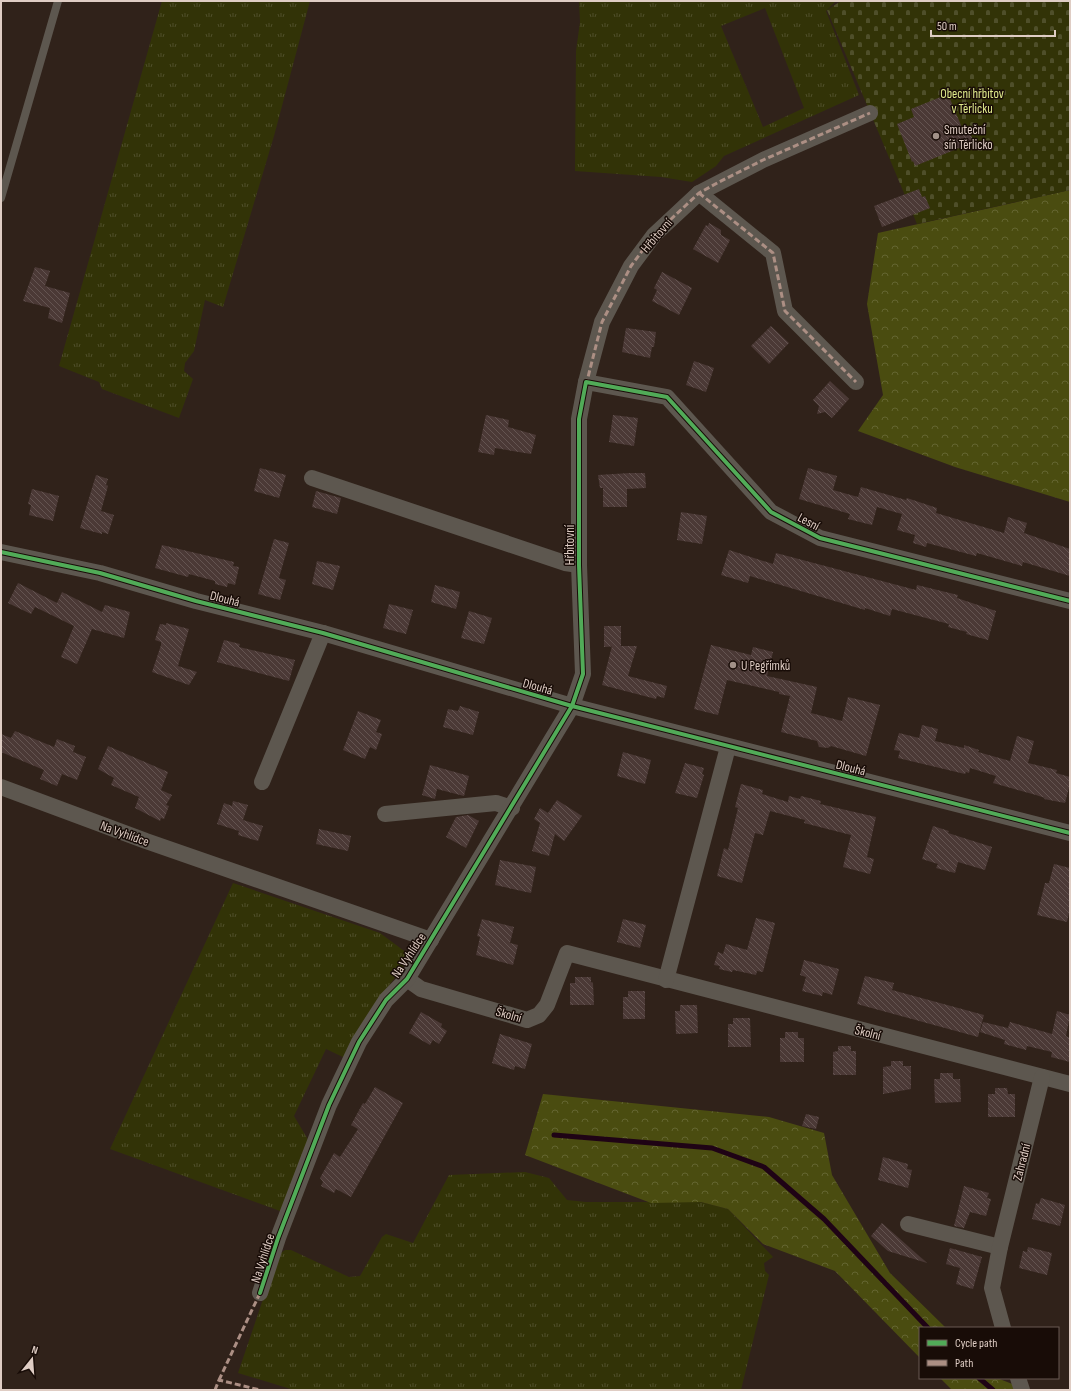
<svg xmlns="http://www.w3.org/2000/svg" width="1071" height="1391" font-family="'Sofia Sans Condensed',sans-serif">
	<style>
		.grass { fill: url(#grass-tufts); fill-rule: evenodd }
		.forest { fill: url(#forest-crowns) }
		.cemetery { fill: url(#cemetery-stones) }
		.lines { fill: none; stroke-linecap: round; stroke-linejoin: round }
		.stream { stroke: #1f0315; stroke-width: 5 }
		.building { fill: url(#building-back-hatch) }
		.lane { stroke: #5d574f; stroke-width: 8 }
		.street { stroke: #5d574f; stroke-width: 16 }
		.quiet { stroke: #ac8f84; stroke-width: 3; stroke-dasharray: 6 3; stroke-linecap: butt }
		.cycleway-casing { stroke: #180c07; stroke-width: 6 }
		.cycleway { stroke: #51ab58; stroke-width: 4 }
		.poi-dot { fill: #a29188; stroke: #180c07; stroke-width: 1.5 }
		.labels { text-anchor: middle; stroke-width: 3; stroke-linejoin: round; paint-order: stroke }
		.park-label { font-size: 13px; fill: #dfe98c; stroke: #180c07 }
		.poi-label { font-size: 13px; fill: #dfcdc4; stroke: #180c07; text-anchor: start }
		.street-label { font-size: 13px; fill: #dfcdc4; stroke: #180c07 }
	</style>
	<defs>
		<pattern id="grass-tufts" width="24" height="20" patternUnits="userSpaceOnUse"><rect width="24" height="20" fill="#323307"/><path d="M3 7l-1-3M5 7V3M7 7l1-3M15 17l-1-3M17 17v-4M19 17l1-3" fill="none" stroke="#4f4f2a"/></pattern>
		<pattern id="forest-crowns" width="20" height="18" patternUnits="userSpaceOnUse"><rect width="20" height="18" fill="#4a4c10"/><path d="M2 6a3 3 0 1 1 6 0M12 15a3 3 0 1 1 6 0" fill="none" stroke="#646531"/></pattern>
		<pattern id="cemetery-stones" width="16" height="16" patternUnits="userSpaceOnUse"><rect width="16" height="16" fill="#323307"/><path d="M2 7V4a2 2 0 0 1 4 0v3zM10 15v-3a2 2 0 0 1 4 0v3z" fill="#4f4f2a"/></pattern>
		<pattern id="building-back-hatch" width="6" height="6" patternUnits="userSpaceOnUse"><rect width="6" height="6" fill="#4b3936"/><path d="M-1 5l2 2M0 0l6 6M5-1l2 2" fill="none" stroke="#645451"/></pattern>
	</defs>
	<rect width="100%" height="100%" fill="#30221a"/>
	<g class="grass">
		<path d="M162 1H310L274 136 223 307 205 300 194 351 185 363 184 371 193 379 179 418 102 389 99 382 59 366Z"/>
		<path d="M579 1H836L826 11 859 95 724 156 716 166 692 182 661 177 575 171 576 51 580 22ZM765 8 804 108 763 127 721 26Z"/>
		<path d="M233 883 380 933 411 956 373 1007 345 1058 326 1049 294 1116 310 1143 284 1209 280 1211 110 1149Z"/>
		<path d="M525 1172 549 1178 567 1200 586 1202H701L728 1209 773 1257 764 1263 765 1271 769 1275 741 1390H294L238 1373 278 1255 285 1250H291L349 1277 360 1276 382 1237 386 1234 413 1243 449 1175Z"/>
	</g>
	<g class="forest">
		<path d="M1070 190V502L955 467 858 431 883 395 867 304 878 233Z"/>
		<path d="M543 1094 769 1117 824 1133 832 1175 890 1273 946 1328H920V1358L835 1271 763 1244 728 1209 701 1202 651 1203 525 1155Z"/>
		<path d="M940 1378H997L1028 1390H952Z"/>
	</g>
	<path class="cemetery" d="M841 1H1070V190L917 224 827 10Z"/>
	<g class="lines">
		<g class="stream">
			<path d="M554 1135 712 1148 764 1167 824 1219 928 1328"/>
			<path d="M979 1378 993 1390"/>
		</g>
	</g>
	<g class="building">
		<path d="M948 94 963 130 968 128 974 142 915 166 913 161 912 162 897 124 914 117 911 109Z"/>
		<path d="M919 189 922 197 925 196 930 208 882 227 874 206Z"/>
		<path d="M709 223 721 230V235L730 240 718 263 693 249 706 225 708 226Z"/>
		<path d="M35 267 50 271 45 286 70 293 62 323 48 318 50 308 23 301Z"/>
		<path d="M662 272 692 288 679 315 652 301 657 290 654 288Z"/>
		<path d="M771 326 789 343 769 364 751 346Z"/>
		<path d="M626 328 656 332 654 347H652L650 358 622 352Z"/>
		<path d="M694 361 714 368 706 392 686 385Z"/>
		<path d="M830 381 849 399 832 418 825 412 817 414 819 406 813 400Z"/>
		<path d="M486 415 509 420 508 427 536 435 531 454 495 448 494 455 478 452Z"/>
		<path d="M613 415 638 418 634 446 609 442Z"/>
		<path d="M260 468 286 475 279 498 254 491Z"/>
		<path d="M808 468 837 476 833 490 858 497 861 487 906 500 907 498 937 508 936 513 1004 533 1008 517 1027 523 1024 533 1070 549V576L1023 562 1022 566 977 553 976 556 927 543 926 547 913 543 915 535 897 530 902 514 877 507 872 525 848 519 850 514 799 499Z"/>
		<path d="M630 473H645L646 488 627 489V507H603V488H600L598 475Z"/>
		<path d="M96 475 108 479 106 485 108 486 101 511 114 515 108 534 102 532V534L80 528Z"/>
		<path d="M32 489 59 496 53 521 29 515 31 505 28 504Z"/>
		<path d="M316 491 341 498 337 514 312 507Z"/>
		<path d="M681 512 707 516 702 544 677 540Z"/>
		<path d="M274 539 289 543 279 578 286 580 280 600 258 594Z"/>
		<path d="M162 545 234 562 233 566 239 567 235 585 228 583 227 587 215 584V581L189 574 188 577 155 568Z"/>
		<path d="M729 550 773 564 776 553 916 590 917 585 958 595 957 598 996 611 988 640 966 634 967 632 948 627 949 624 892 609 890 616 865 608V610L750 576 748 583 721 575Z"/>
		<path d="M317 561 340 566 333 590 312 584Z"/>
		<path d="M18 583 57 603 62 592 102 612 105 605 130 612 124 638 92 629 77 664 61 657 74 626 35 607 31 614 8 603Z"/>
		<path d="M435 585 460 592 456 609 431 602Z"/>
		<path d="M389 604 413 610 406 634 383 628Z"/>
		<path d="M469 611 492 618 484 644 461 638Z"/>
		<path d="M166 623 189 629 178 666 197 672 189 685 152 672 161 645V642L155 640 160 624 166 625Z"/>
		<path d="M604 626H621V646L604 647Z"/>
		<path d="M224 640 240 644 239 647 295 660 289 681 217 662Z"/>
		<path d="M711 645 751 655 753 647 773 652 767 676 817 687 811 713 842 721 848 697 880 705 866 756 831 746 828 748 819 747 817 741 781 732 790 696 779 694V692L727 680 718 715 694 709Z"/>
		<path d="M612 646H637L628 676 667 686 664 698 657 696 656 699 602 685Z"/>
		<path d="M460 706 479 712 473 735 443 727 448 709 458 711Z"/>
		<path d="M358 711 381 720 376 732 382 734 376 750 370 747 365 759 343 750Z"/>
		<path d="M922 725 938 729 935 741 964 748V745L979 750 978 752 1010 761 1017 736 1034 741 1028 763 1057 770 1056 773 1070 777V784L1065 803 1044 799 1045 798 1036 795 993 783 996 776 970 768 969 773 966 772 965 774 898 758 900 751 894 750 899 733 919 738Z"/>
		<path d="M15 731 54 747 57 739 75 746 73 752 86 757 77 780 62 774 57 786 40 779 44 770 1 752V734L11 738Z"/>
		<path d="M108 746 168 772 161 790 172 795 166 805 169 806 164 819 161 818 160 821 135 808 139 797 111 785 114 778 98 769Z"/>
		<path d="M623 752 651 760 645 784 617 776Z"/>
		<path d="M685 763 704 768 702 774 704 775 697 798 675 793Z"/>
		<path d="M430 765 469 776 464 796 437 789 435 799 422 795Z"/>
		<path d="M741 784 763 790 762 794 788 802 789 796 800 799 801 796 821 801 820 804 876 817 867 857 874 859 870 874 843 867 851 835 804 823 805 820 770 811 763 835 755 833 742 883 717 876 724 848 728 850 738 808 735 807Z"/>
		<path d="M557 800 582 816 564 841 555 834 549 856 532 851 540 823 534 819 540 808 548 813Z"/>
		<path d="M233 801 248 805 243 820 263 826 258 841 238 835 239 831 217 824 224 803 232 806Z"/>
		<path d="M468 815 479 821 466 848 446 837 456 817Z"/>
		<path d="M933 826 949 831 948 833 992 847 985 870 958 862 955 873 936 868 938 864 922 859Z"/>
		<path d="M319 829 351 836 348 851 316 844Z"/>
		<path d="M500 860 536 867 531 893 495 885Z"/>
		<path d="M1054 864 1070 868V908L1067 922 1037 915 1045 883H1049Z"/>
		<path d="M756 918 775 923 763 972 757 971 756 975 733 970 732 972 719 969 720 966 714 965 718 952 723 954 726 944 747 950Z"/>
		<path d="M482 919 514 927 510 943 518 945 513 965 476 955 480 937 477 936Z"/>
		<path d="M623 919 646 925 640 948 617 942Z"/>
		<path d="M804 960 839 969 832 995 823 992 822 996 802 991 806 977 800 975Z"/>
		<path d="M865 976 894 983 892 990 984 1015 978 1037 857 1004Z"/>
		<path d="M575 977H591V982L593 983 594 1005H570V983H575Z"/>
		<path d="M628 991H645V1019H623V997H628Z"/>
		<path d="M680 1005H697L698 1033 676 1034 675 1011H680Z"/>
		<path d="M1057 1011 1070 1015 1066 1036 1070 1038V1062L1051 1057 1052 1052 1027 1046 1026 1050 1004 1044 1005 1040 980 1032 983 1022 1008 1028 1010 1022 1052 1034Z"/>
		<path d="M421 1012 442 1024 441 1027 447 1031 439 1044 433 1040 430 1045 409 1033Z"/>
		<path d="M733 1018H750L751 1047H728V1024H733Z"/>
		<path d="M785 1032H798V1038H804V1062H780V1038H785Z"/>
		<path d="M500 1034 532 1044 525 1069 515 1066 514 1070 492 1063Z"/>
		<path d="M838 1046H851V1051H856V1075H833V1052L838 1051Z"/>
		<path d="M891 1061H903V1066H911V1089L883 1094V1067L891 1066Z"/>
		<path d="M940 1073H953V1079H960L961 1102 935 1103 934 1079H940Z"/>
		<path d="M375 1087 403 1103 351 1197 336 1189 334 1193 321 1186 323 1182 320 1178 334 1153 340 1157 358 1129 351 1125 363 1103 365 1104Z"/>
		<path d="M995 1088H1007L1008 1094H1015V1117H988V1094H995Z"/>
		<path d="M806 1114 819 1117 816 1129 802 1126Z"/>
		<path d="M883 1157 908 1164 907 1169 912 1170 908 1188 878 1180Z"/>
		<path d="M964 1186 989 1193 987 1198 991 1199 986 1216 970 1212 964 1228 954 1226Z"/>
		<path d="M1041 1198 1065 1205 1060 1226 1032 1219 1036 1203 1039 1204Z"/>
		<path d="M882 1223 927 1263 888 1251 871 1236Z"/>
		<path d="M1028 1247 1052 1253 1047 1275 1019 1268 1023 1251 1027 1252Z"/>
		<path d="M950 1248 982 1257 973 1289 956 1284 960 1268 946 1264Z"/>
	</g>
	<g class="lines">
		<path class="lane" d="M1 198 58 1"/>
		<g class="street">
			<path d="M699 193 773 253 785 311 856 382"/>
			<path d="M586 382 667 397 771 512 820 538 1070 601"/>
			<path d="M312 478 565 563 579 565"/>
			<path d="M1 552 100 573 196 601 323 633 572 706 1070 833"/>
			<path d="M262 782 323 633"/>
			<path d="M1 787 146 841 431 940"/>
			<path d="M385 814 496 803 512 808"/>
			<path d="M407 979 421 989 527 1020 539 1015 547 1005 567 953 1070 1084"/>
			<path d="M666 980 728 747"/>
			<path d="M908 1224 1000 1247"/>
			<path d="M260 1293 278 1238 329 1105 359 1042 386 1000 407 979 572 706 583 674 579 565V419L586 382 602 322 631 266 654 235 699 193 763 160 870 113"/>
			<path d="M1003 1328 992 1288 1000 1247 1042 1077"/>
			<path d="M1018 1378 1022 1390"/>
		</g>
		<g class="quiet">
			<path d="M699 193 773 253 785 311 856 382"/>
			<path d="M586 385 602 322 631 266 654 235 699 193 719 182 763 160 870 113"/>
			<path d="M219 1380 260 1293"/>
			<path d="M215 1390 219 1380 260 1390"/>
		</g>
		<g class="cycleway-casing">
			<g id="cycleway">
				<path d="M1 552 100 573 196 601 323 633 572 706 1070 833"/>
				<path d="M260 1293 278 1238 329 1105 359 1042 386 1000 407 979 572 706 583 674 579 565V419L586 382 667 397 771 512 820 538 1070 601"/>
			</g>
		</g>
		<use href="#cycleway" class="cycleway"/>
	</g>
	<g class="poi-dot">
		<circle cx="936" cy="136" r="4"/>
		<circle cx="733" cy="665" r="4"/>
	</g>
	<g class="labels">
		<g class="park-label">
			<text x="972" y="98">Obecní hřbitov<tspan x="972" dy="15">v Těrlicku</tspan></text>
		</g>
		<g class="poi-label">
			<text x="944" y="134">Smuteční<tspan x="944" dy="15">síň Těrlicko</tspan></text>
			<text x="741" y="670">U Pegřímků</text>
		</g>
		<g class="street-label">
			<text transform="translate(656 235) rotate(-49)" y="5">Hřbitovní</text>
			<text transform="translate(809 521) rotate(28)" y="5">Lesní</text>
			<text transform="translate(569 545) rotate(-90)" y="5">Hřbitovní</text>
			<text transform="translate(225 598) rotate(14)" y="5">Dlouhá</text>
			<text transform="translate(538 686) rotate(16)" y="5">Dlouhá</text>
			<text transform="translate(851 767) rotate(14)" y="5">Dlouhá</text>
			<text transform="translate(125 833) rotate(20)" y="5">Na Vyhlídce</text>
			<text transform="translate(408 955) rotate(-56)" y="5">Na Vyhlídce</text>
			<text transform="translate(509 1014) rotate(16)" y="5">Školní</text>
			<text transform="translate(868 1032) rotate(14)" y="5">Školní</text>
			<text transform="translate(1021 1162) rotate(-76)" y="5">Zahradní</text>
			<text transform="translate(262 1258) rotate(-72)" y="5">Na Vyhlídce</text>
		</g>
	</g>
	<rect width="1071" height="1391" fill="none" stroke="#dfcdc4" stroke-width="4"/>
	<rect x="919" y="1327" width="140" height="52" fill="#180c07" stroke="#685953"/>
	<rect x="927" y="1340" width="20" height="6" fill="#51ab58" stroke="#685953"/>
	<text x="955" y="1347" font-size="12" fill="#dfcdc4">Cycle path</text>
	<rect x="927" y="1360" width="20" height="6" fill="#ac8f84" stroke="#685953"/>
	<text x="955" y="1367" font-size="12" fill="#dfcdc4">Path</text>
	<g transform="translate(32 1359) rotate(17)" stroke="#180c07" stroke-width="3" paint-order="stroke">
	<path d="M0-3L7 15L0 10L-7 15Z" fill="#dfcdc4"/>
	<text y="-6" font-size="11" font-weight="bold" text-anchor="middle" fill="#dfcdc4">N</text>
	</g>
	<path d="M931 30v6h124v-6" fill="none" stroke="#dfcdc4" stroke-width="2"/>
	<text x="937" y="30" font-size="12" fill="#dfcdc4" stroke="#180c07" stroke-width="3" paint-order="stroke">50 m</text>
</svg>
